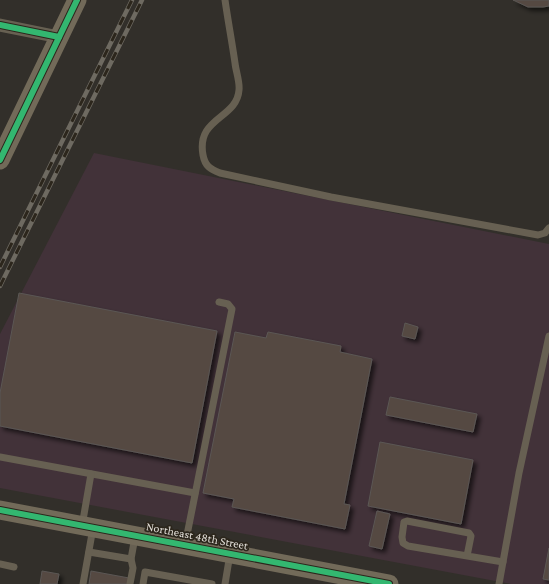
<svg xmlns="http://www.w3.org/2000/svg" width="549" height="584" font-family="'Crimson Pro',serif">
	<style>
		.industrial { fill: #423239 }
		.building { fill: #544842; stroke: #5b5754; filter: url(#shadow) }
		.lines { fill: none; stroke-linecap: round; stroke-linejoin: round }
		.lane { stroke: #676052; stroke-width: 7 }
		.street { stroke: #676052; stroke-width: 13 }
		.secondary { stroke: #726a59; stroke-width: 19 }
		.rail-casing { stroke: #6e6a61; stroke-width: 4.5 }
		.rail { stroke: #2c261c; stroke-width: 3; stroke-dasharray: 9; stroke-linecap: butt }
		.cycleway-casing { stroke: #2c261c; stroke-width: 8 }
		.cycleway { stroke: #33b770; stroke-width: 6 }
		.labels { text-anchor: middle; stroke-width: 3.5; stroke-linejoin: round; paint-order: stroke }
		.street-label { font-size: 12px; fill: #e2ded8; stroke: #2c261c }
	</style>
	<defs>
		<filter id="shadow"><feDropShadow dx="3.5" dy="3.5" stdDeviation="2" flood-color="#0009"/></filter>
	</defs>
	<rect width="100%" height="100%" fill="#322f2a"/>
	<path class="industrial" d="M94 153 549 244V584H511L0 488V334Z"/>
	<g class="building">
		<path d="M513 0H549V6L543 7H528Z"/>
		<path d="M19 293 217 331 192 463 0 426V393Z"/>
		<path d="M405 323 418 327 415 339 402 336Z"/>
		<path d="M235 332 266 338 268 332 341 346 340 352 372 359 344 504 350 505 345 529 232 507 234 499 203 493Z"/>
		<path d="M390 397 477 414 473 432 386 415Z"/>
		<path d="M380 442 473 460 461 524 368 506Z"/>
		<path d="M377 511 390 514 382 549 369 546Z"/>
		<path d="M549 548V580L543 579Z"/>
		<path d="M42 571 59 574 57 584H40Z"/>
		<path d="M91 571 129 578 128 584H89Z"/>
	</g>
	<g class="lines">
		<g class="lane">
			<path d="M225 0C228 21 232 42 235 63 236 72 240 82 239 90 237 119 196 117 203 155 205 166 210 169 220 173L331 197 538 235 545 233 549 228"/>
			<path d="M0 457 195 493"/>
			<path d="M82 526 91 474"/>
			<path d="M185 545 232 309 228 304 219 302"/>
			<path d="M89 552 131 559 135 537"/>
			<path d="M467 556 471 536 469 533 407 521 404 522 402 537 403 543 408 546 503 562"/>
			<path d="M0 564 14 567"/>
			<path d="M83 584 93 528"/>
			<path d="M130 584 133 568 131 559"/>
			<path d="M143 584 145 572 212 584"/>
			<path d="M225 584 230 554"/>
			<path d="M499 584 519 473 549 336"/>
		</g>
		<path class="street" d="M0 25 59 37"/>
		<g class="secondary">
			<path d="M0 160 77 0"/>
			<path d="M0 510 389 584"/>
		</g>
		<g class="rail-casing">
			<g id="rail">
				<path d="M0 267 132 0"/>
				<path d="M0 286 142 0"/>
			</g>
		</g>
		<use href="#rail" class="rail"/>
		<g class="cycleway-casing">
			<g id="cycleway">
				<path d="M0 25 59 37"/>
				<path d="M0 160 77 0"/>
				<path d="M0 510 389 584"/>
			</g>
		</g>
		<use href="#cycleway" class="cycleway"/>
	</g>
	<g class="labels">
		<g class="street-label">
			<text transform="translate(197 536) rotate(11)" y="4">Northeast 48th Street</text>
		</g>
	</g>
</svg>
